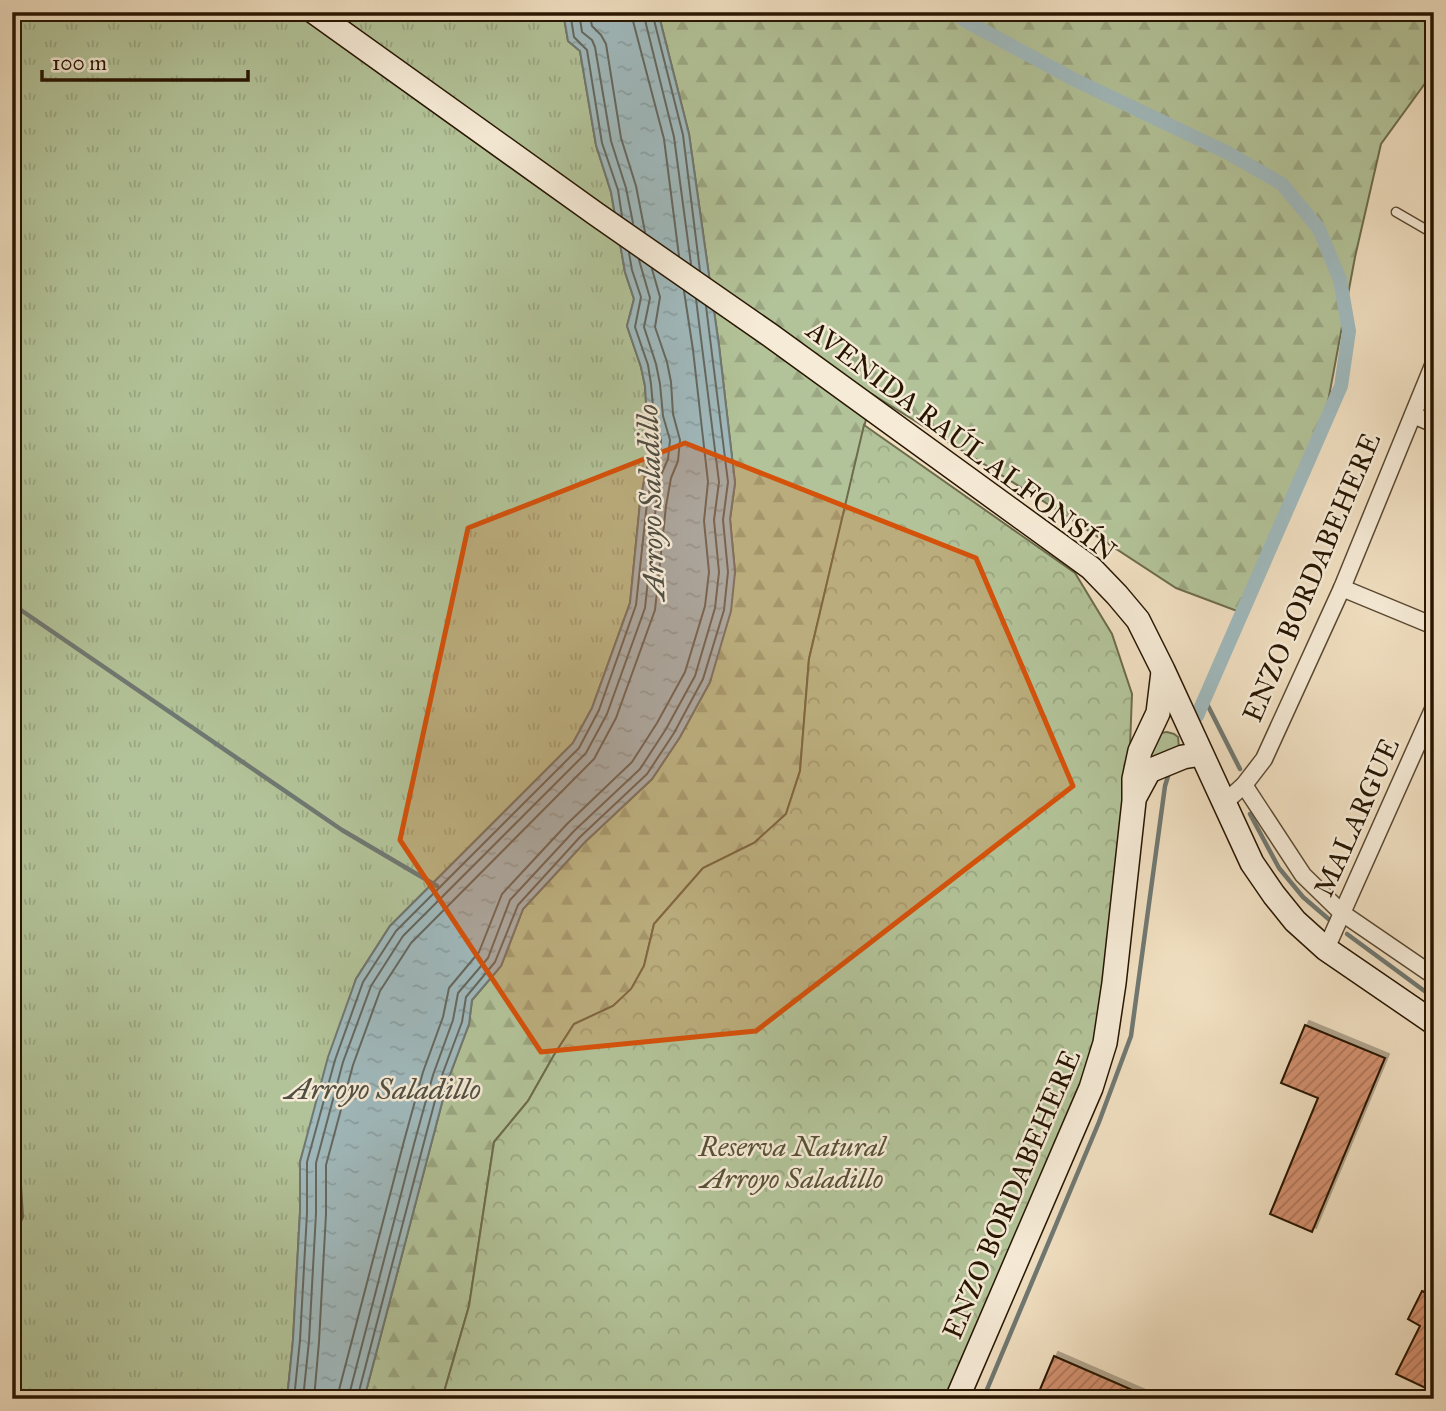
<svg xmlns="http://www.w3.org/2000/svg" width="1446" height="1411" font-family="'IM FELL Great Primer',serif">
	<style>
		.grass { fill: url(#grass-tufts); stroke: #6d6c4d; stroke-width: 2 }
		.forest { fill: url(#forest-firs); stroke: #6d6c4d; stroke-width: 2 }
		.park { fill: url(#park-crowns); stroke: #6d6c4d; stroke-width: 2 }
		.water { fill: url(#water-ripples); stroke: #707872; stroke-width: 2 }
		.lines { fill: none; stroke-linecap: round; stroke-linejoin: round }
		.shore { stroke: #646860; stroke-width: 2 }
		.stream { stroke: #707872; stroke-width: 4.5 }
		.canal { stroke: #a0babe; stroke-width: 14 }
		.building { fill: url(#building-hatch); stroke: #271501; stroke-width: 2; filter: url(#shadow) }
		.lane-casing { stroke: #5a4831; stroke-width: 11 }
		.street-casing { stroke: #5a4831; stroke-width: 19 }
		.secondary-casing { stroke: #271501; stroke-width: 26 }
		.lane { stroke: #f6ebd7; stroke-width: 8 }
		.street { stroke: #f6ebd7; stroke-width: 16 }
		.secondary { stroke: #f6ebd7; stroke-width: 23 }
		.marked { fill: #d5520b; fill-opacity: 0.2; stroke: #d5520b; stroke-width: 5; stroke-linejoin: round }
		.labels { text-anchor: middle; stroke-width: 5; stroke-linejoin: round; paint-order: stroke }
		.street-label { font-size: 28px; fill: #271501; stroke: #f6ebd7 }
		.park-label { font-size: 28px; font-style: italic; fill: #585236; stroke: #f6ebd7 }
		.water-label { font-size: 30px; font-style: italic; fill: #514f43; stroke: #f6ebd7 }
	</style>
	<defs>
		<pattern id="grass-tufts" width="24" height="20" patternUnits="userSpaceOnUse" patternTransform="scale(1.75)"><rect width="24" height="20" fill="#b3c399"/><path d="M3 7l-1-3M5 7V3M7 7l1-3M15 17l-1-3M17 17v-4M19 17l1-3" fill="none" stroke="#9aa782"/></pattern>
		<pattern id="forest-firs" width="22" height="20" patternUnits="userSpaceOnUse" patternTransform="scale(1.75)"><rect width="22" height="20" fill="#b3c399"/><path d="M5 1l3.5 6h-7zM16 11l3.5 6h-7z" fill="#9aa782"/></pattern>
		<pattern id="park-crowns" width="20" height="18" patternUnits="userSpaceOnUse" patternTransform="scale(1.75)"><rect width="20" height="18" fill="#b3c399"/><path d="M2 6a3 3 0 1 1 6 0M12 15a3 3 0 1 1 6 0" fill="none" stroke="#9aa782"/></pattern>
		<pattern id="water-ripples" width="26" height="14" patternUnits="userSpaceOnUse" patternTransform="scale(1.75)"><rect width="26" height="14" fill="#a0babe"/><path d="M2 4q2-2 4 0t4 0M15 11q2-2 4 0t4 0" fill="none" stroke="#8a9fa2"/></pattern>
		<pattern id="building-hatch" width="6" height="6" patternUnits="userSpaceOnUse" patternTransform="scale(1.75)"><rect width="6" height="6" fill="#d49170"/><path d="M-1 1l2-2M0 6l6-6M5 7l2-2" fill="none" stroke="#ac755a"/></pattern>
		<filter id="shadow"><feDropShadow dx="4" dy="-4" stdDeviation="0" flood-color="#0004"/></filter>
	</defs>
	<rect width="100%" height="100%" fill="#f1e0c2"/>
	<filter id="stains"><feTurbulence type="fractalNoise" baseFrequency=".00286" numOctaves="4"/><feColorMatrix values="0 0 0 0 .2 0 0 0 0 .09 0 0 0 0 .02 0 0 0 .5 -.17"/></filter>
	<radialGradient id="worn" r=".72"><stop offset=".6" stop-color="#630" stop-opacity="0"/><stop offset="1" stop-color="#630" stop-opacity=".3"/></radialGradient>
	<g class="grass">
		<path d="M12 12H563L568 41 580 51 596 145 611 192 625 272 634 299 627 326 641 367 645 386 647 419 654 439 653 456 646 470 640 503 630 603 592 708 573 743 390 926 356 979 300 1162V1212L293 1340 287 1399H12V1242L23 1217 18 1138 12 1130Z"/>
		<path d="M1167 732 1174 734 1178 737 1179 747 1144 767 1160 733Z"/>
	</g>
	<path class="forest" d="M658 12H1434V71L1381 144 1355 257 1325 418 1245 614 1176 588 1046 503 872 394 809 659 800 771 786 814 754 843 703 868 654 924 644 966 631 990 613 1006 574 1024 554 1055 528 1101 494 1142 469 1306 442 1399H364L448 1080 469 1024 472 1000 501 966 523 909 585 842 652 779 680 737 710 682 735 572 730 519 735 483 719 346 689 134Z"/>
	<path class="park" d="M864 425 1075 573 1112 634 1132 694 1130 747 1106 982 1096 1035 1082 1088 946 1399H442L469 1306 494 1142 528 1101 554 1055 574 1024 613 1006 631 989 644 966 654 924 703 868 754 843 786 814 800 771 809 659Z"/>
	<path class="water" d="M563 12H658L689 134 719 346 735 483 730 519 735 572 731 611 710 682 680 737 652 779 585 842 523 909 501 966 472 1000 469 1024 448 1080 364 1399H287L293 1340 300 1212V1162L328 1057 356 979 390 926 573 743 592 708 630 603 640 503 646 470 653 456 654 439 647 419 645 386 641 367 627 326 634 299 625 272 611 192 596 145 580 51 568 41Z"/>
	<g class="lines">
		<g class="shore">
			<path d="M570 12 574 37 587 50 602 143 618 190 622 216"/>
			<path d="M579 12 582 32 592 40 595 47 611 141 626 188 633 223"/>
			<path d="M589 12 592 26 601 35 606 44 621 138 636 186 645 232"/>
			<path d="M632 12 633 21 664 139 679 256"/>
			<path d="M643 12 674 137 691 264"/>
			<path d="M652 12 683 135 700 271"/>
			<path d="M294 1399 300 1340 307 1213V1162L335 1060 363 982 396 931 579 748 599 710 636 605 647 503 653 472 660 457 661 439 654 418 651 384 648 365 635 327 641 297 632 270 629 253"/>
			<path d="M303 1399 309 1341 316 1213V1163L343 1062 371 986 403 936 586 753 607 714 645 608 656 505 661 475 668 459 670 440 663 416 660 384 656 364 644 327 650 298 639 260"/>
			<path d="M314 1399 319 1342 326 1214V1165L353 1065 380 991 411 943 594 759 616 718 655 610 666 506 671 478 678 461 680 440 673 414 671 382 667 362 655 327 660 297 652 269"/>
			<path d="M338 1399 339 1390 404 1141 423 1072 443 1017 449 988 479 952 502 894 567 824 632 762 657 723 685 672 705 606 709 572 704 521 708 482 693 350 684 291"/>
			<path d="M348 1399 414 1144 433 1075 453 1020 458 993 488 958 510 900 574 831 640 769 666 729 695 676 715 608 719 572 714 520 719 482 696 299"/>
			<path d="M357 1399 423 1146 441 1078 462 1022 466 997 495 962 518 905 580 837 647 774 674 733 703 679 724 610 728 572 723 520 728 482 706 306"/>
		</g>
		<g class="stream">
			<path d="M12 604 342 830 437 886"/>
			<path d="M1205 700 1240 769"/>
			<path d="M1250 814 1279 868 1303 897 1332 922"/>
			<path d="M1347 934 1434 998"/>
			<path d="M983 1399 1099 1122 1131 1036 1165 786 1169 773"/>
		</g>
		<path class="canal" d="M956 12 964 20 1073 79 1228 153 1282 184 1319 229 1340 280 1349 331 1341 386 1197 716"/>
	</g>
	<g class="building">
		<path d="M1305 1025 1385 1058 1312 1232 1270 1214 1318 1098 1281 1083Z"/>
		<path d="M1422 1291 1434 1297V1392L1396 1374 1420 1326 1408 1319Z"/>
		<path d="M1054 1356 1153 1399H1036Z"/>
	</g>
	<g class="lines">
		<g class="lane-casing">
			<path id="lane" d="M1396 212 1434 234"/>
		</g>
		<g class="street-casing">
			<g id="street">
				<path d="M1413 415 1434 424"/>
				<path d="M1342 588 1434 626"/>
				<path d="M1244 785 1303 875 1342 913 1434 976"/>
				<path d="M1224 803 1244 785 1264 759 1342 588 1434 363"/>
				<path d="M1326 949 1434 707"/>
			</g>
		</g>
		<g class="secondary-casing">
			<g id="secondary">
				<path d="M314 12 596 214 770 335 1091 568 1117 595 1138 620 1163 670 1252 863 1274 895 1295 921 1326 949 1434 1023"/>
				<path d="M1136 795 1149 771 1183 757 1201 754"/>
				<path d="M957 1399 1091 1088 1105 1043 1114 983 1134 801V779L1140 751 1158 713 1163 672"/>
			</g>
		</g>
		<use href="#lane" class="lane"/>
		<use href="#street" class="street"/>
		<use href="#secondary" class="secondary"/>
	</g>
	<path class="marked" d="M685 443 976 558 1073 786 756 1031 541 1052 400 840 468 528Z"/>
	<g class="labels">
		<g class="street-label">
			<text transform="translate(962 440) rotate(37)" y="10">AVENIDA RAÚL ALFONSÍN</text>
			<text transform="translate(1311 577) rotate(-67)" y="10">ENZO BORDABEHERE</text>
			<text transform="translate(1356 817) rotate(-66)" y="10">MALARGUE</text>
			<text transform="translate(1011 1194) rotate(-67)" y="10">ENZO BORDABEHERE</text>
		</g>
		<g class="park-label">
			<text x="792" y="1156">Reserva Natural<tspan x="792" dy="32">Arroyo Saladillo</tspan></text>
		</g>
		<g class="water-label">
			<text transform="translate(651 502) rotate(-92)" y="10">Arroyo Saladillo</text>
			<text x="383" y="1099">Arroyo Saladillo</text>
		</g>
	</g>
	<rect width="1446" height="1411" fill="none" stroke="#f1e0c2" stroke-width="42"/>
	<rect x="14" y="14" width="1418" height="1383" fill="none" stroke="#271501" stroke-width="3.5"/>
	<rect x="21" y="21" width="1404" height="1369" fill="none" stroke="#271501" stroke-width="2"/>
	<path d="M42 70v10h206v-10" fill="none" stroke="#271501" stroke-width="3.5"/>
	<text x="52" y="70" font-size="21" fill="#271501" stroke="#f6ebd7" stroke-width="5" paint-order="stroke">100 m</text>
	<rect width="100%" height="100%" filter="url(#stains)"/>
	<rect width="100%" height="100%" fill="url(#worn)"/>
</svg>
